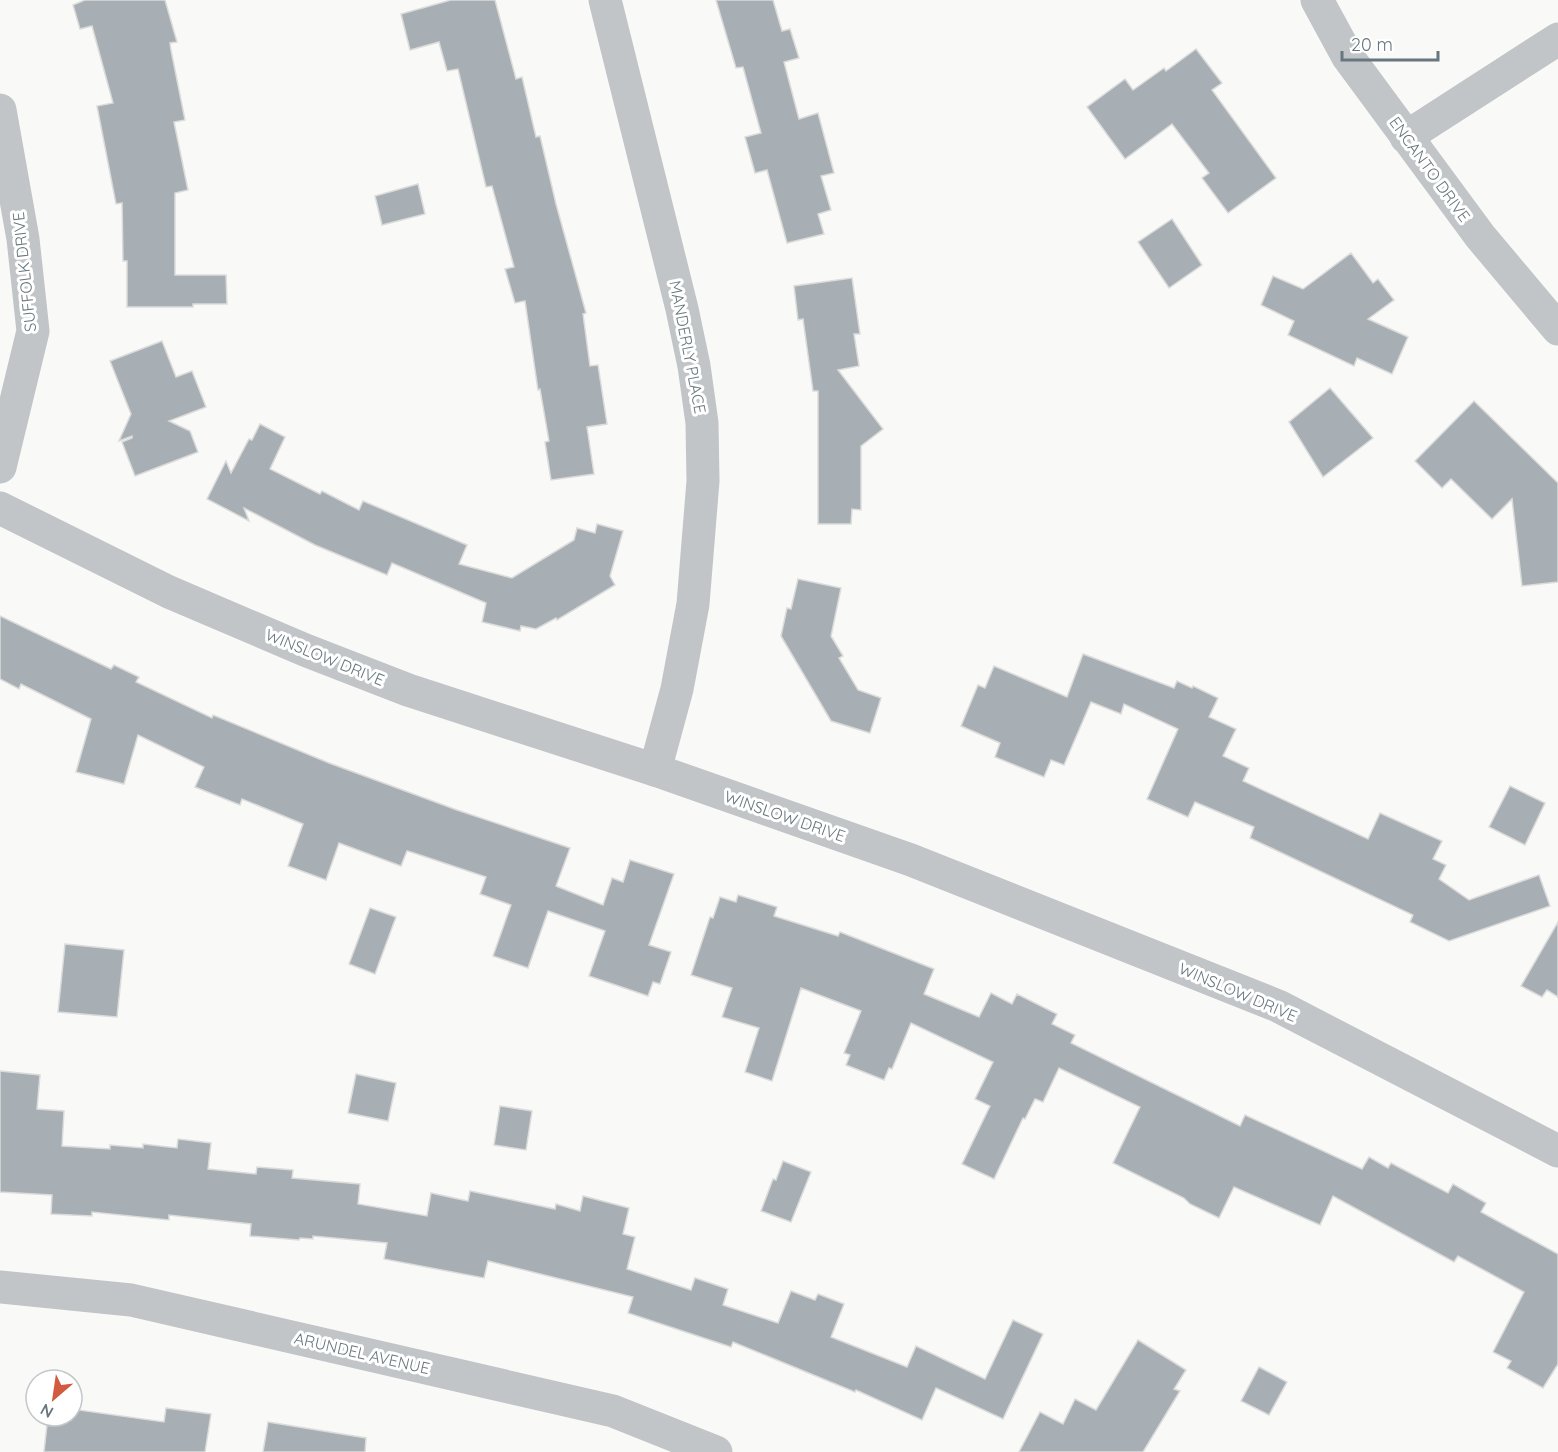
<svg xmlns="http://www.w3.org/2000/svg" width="1558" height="1452" font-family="Quicksand,sans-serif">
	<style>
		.building { fill: #a7aeb4; stroke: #dbdbda; stroke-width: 1.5 }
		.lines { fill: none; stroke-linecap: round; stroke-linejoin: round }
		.minor { stroke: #c1c5c8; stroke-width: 33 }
		.labels { text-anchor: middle; stroke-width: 6; stroke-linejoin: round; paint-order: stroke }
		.street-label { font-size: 16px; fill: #67767f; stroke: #fff }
	</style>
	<rect width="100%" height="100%" fill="#f9f9f7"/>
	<g class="building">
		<path d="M85 0H165L177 42 170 43 171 50 185 120 174 122 188 190 175 193V275H226L227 304H193V307H127V261H123L122 203 116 204 97 106 113 103 92 26 80 29 73 5Z"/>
		<path d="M451 0H495L516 79 522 77 536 137 540 136 556 204 586 313 583 314 590 366 598 365 607 424 587 427 594 474 551 480 545 442 549 441 540 389 538 390 525 301 515 303 505 269 514 267 492 186 486 187 458 69 447 71 439 42 410 50 401 14Z"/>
		<path d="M716 0H773L782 31 790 29 799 58 784 62 799 119 818 113 834 173 821 176 831 210 818 214 824 234 787 243 767 170 755 173 745 137 761 133 743 67 736 68Z"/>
		<path d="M1196 49 1222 83 1212 90 1276 178 1228 213 1202 178 1209 173 1172 124 1125 159 1087 107 1125 79 1133 90 1164 68 1166 71Z"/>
		<path d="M418 184 425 214 382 225 375 196Z"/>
		<path d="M1172 219 1202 265 1169 288 1138 242Z"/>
		<path d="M1351 253 1373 283 1378 279 1394 300 1368 319 1408 337 1392 374 1357 358 1354 366 1288 335 1294 321 1261 305 1273 276 1303 289Z"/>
		<path d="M852 278 860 334H854L859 366 838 370 883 429 861 446V510L852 509 851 524H818V391H813L803 319 798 320 794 286Z"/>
		<path d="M162 341 176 377 192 371 206 407 169 421 190 431 198 452 135 476 122 442 132 438V436L119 441 131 414 110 361Z"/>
		<path d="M1330 388 1373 438 1323 477 1289 422Z"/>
		<path d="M1474 401 1558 483V582L1522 586 1512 499 1492 519 1451 479 1442 488 1415 461Z"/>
		<path d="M260 424 285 437 270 469 320 494 322 491 359 510 363 501 467 545 459 564 512 578 574 540 577 528 595 533 597 524 623 531 610 576 615 585 557 620 556 618 536 629 521 626 520 631 482 622 486 603 392 563 387 575 315 545 244 508 249 521 207 499 226 461 231 473 249 439 252 440Z"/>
		<path d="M798 579 841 588 831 636 843 656 839 658 858 690 881 698 870 733 831 721 781 636 787 608 791 609Z"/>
		<path d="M0 616 111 669 114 665 139 677 136 682 212 718 213 715 329 763 457 810 570 848 556 886 603 905 612 878 623 882 630 860 674 874 649 945 671 952 660 984 653 982 648 996 589 976 605 931 548 911 528 968 493 956 511 905 480 894 486 877 414 853 407 851 401 866 339 843 326 880 288 866 303 824 242 799 240 805 195 787 204 767 138 735 124 784 76 772 91 719 21 684 19 689 0 679Z"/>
		<path d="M1083 654 1174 688 1177 681 1192 688 1193 686 1218 698 1209 717 1236 729 1223 756 1249 768 1243 781 1368 839 1380 813 1442 841 1433 859 1446 865 1439 879 1469 900 1539 875 1550 906 1449 941 1410 922 1413 915 1250 838 1254 827 1195 802 1188 817 1147 799 1178 729 1124 704 1121 714 1091 702 1064 765 1051 760 1044 777 995 757 1000 743 961 726 978 685 985 688 994 666 1067 697Z"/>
		<path d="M1510 786 1545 803 1525 845 1489 827Z"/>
		<path d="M738 895 777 907 774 916 838 936 840 932 934 969 924 994 979 1017 991 993 1012 1004 1017 994 1057 1014 1052 1024 1075 1035 1071 1043 1240 1126 1245 1115 1362 1169 1369 1157 1388 1168 1391 1163 1448 1193 1453 1184 1486 1203 1481 1212 1558 1254V1364L1543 1388 1507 1368 1511 1361 1493 1352 1524 1292 1458 1256 1454 1262 1333 1196 1320 1225 1234 1187 1219 1218 1190 1204 1184 1198 1113 1163 1140 1107 1059 1068 1043 1102 1035 1099 1025 1119 1023 1118 994 1179 962 1164 990 1106 975 1099 993 1062 911 1023 892 1069 889 1068 884 1080 846 1065 850 1055 844 1053 861 1011 801 988 772 1081 745 1072 759 1028 722 1017 732 988 691 975 710 917 713 918 720 897 736 902Z"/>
		<path d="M370 908 396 917 375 974 349 964Z"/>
		<path d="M1558 922V997L1547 990 1542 997 1521 986Z"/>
		<path d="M65 944 124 950 117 1017 58 1012Z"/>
		<path d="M0 1071 40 1075 37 1109 64 1111 62 1146 110 1149V1145L143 1148V1144L177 1148 178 1139 211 1143 208 1169 256 1174 257 1167 293 1170 292 1178 360 1184 358 1204 427 1216 431 1193 468 1201 470 1191 555 1209 556 1204 580 1211 583 1196 629 1208 623 1234 635 1237 627 1269 691 1290 695 1278 728 1289 723 1305 778 1323 791 1291 815 1300 818 1294 844 1304 831 1337 907 1367 916 1346 985 1379 1013 1320 1043 1334 1003 1419 936 1388 922 1420 856 1390 855 1392 733 1342 731 1347 628 1313 633 1297 488 1261 484 1278 384 1259 387 1243 313 1236V1239L300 1238 299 1240 250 1236 251 1224 169 1215V1220L92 1212V1216L51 1214 52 1195 0 1192Z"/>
		<path d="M356 1074 396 1083 388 1121 348 1113Z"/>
		<path d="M500 1106 532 1111 526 1150 494 1145Z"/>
		<path d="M783 1161 811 1172 791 1222 761 1211 773 1179 776 1180Z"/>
		<path d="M1138 1340 1186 1370 1174 1389 1180 1391 1143 1452H1019L1040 1412 1063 1424 1075 1399 1096 1410Z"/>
		<path d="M1259 1367 1287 1382 1269 1415 1241 1401Z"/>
		<path d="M166 1408 211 1414 205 1452H44L48 1416H72V1409L164 1422Z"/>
		<path d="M268 1422 366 1438 365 1452H263Z"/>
	</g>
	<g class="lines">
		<g class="minor">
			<path d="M605 0 682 309 694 366 702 423 703 481 693 604 677 689 655 770"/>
			<path d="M1317 0 1348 57 1480 236 1558 329"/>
			<path d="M0 110 23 239 33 331 0 467"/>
			<path d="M1406 137 1558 39"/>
			<path d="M0 508 169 592 305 650 408 690 655 770 911 860 1278 1006 1558 1151"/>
			<path d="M0 1287 131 1300 613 1411 716 1452"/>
		</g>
	</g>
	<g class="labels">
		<g class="street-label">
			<text transform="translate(1430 169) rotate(54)" y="6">ENCANTO DRIVE</text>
			<text transform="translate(24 272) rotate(-96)" y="6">SUFFOLK DRIVE</text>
			<text transform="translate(688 347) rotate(79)" y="6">MANDERLY PLACE</text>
			<text transform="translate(325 657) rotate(22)" y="6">WINSLOW DRIVE</text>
			<text transform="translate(785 816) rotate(19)" y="6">WINSLOW DRIVE</text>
			<text transform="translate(1238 992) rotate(23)" y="6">WINSLOW DRIVE</text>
			<text transform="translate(362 1353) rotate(13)" y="6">ARUNDEL AVENUE</text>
		</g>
	</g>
	<g transform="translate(54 1398) rotate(209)"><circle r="28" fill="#ffffff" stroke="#c2c8cc" stroke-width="1.5"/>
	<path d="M0-4.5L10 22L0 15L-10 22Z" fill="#d25a3f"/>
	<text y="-9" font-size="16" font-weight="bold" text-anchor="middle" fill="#67767f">N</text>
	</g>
	<path d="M1342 51v9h96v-9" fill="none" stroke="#67767f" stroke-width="3"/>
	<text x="1351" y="51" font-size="18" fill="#67767f" stroke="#ffffff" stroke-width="4.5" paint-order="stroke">20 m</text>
</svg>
